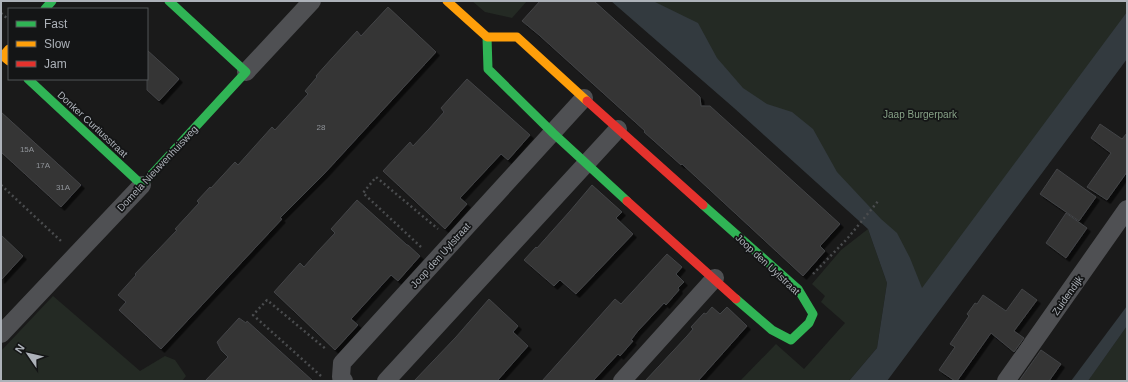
<svg xmlns="http://www.w3.org/2000/svg" width="1128" height="382" font-family="Helvetica,sans-serif">
	<style>
		.green { fill: #242a24 }
		.water { fill: #333a3f }
		.building { fill: #343536; stroke: #434446; filter: url(#shadow) }
		.lines { fill: none; stroke-linecap: round; stroke-linejoin: round }
		.path { stroke: #4a4c4e; stroke-width: 2.5; stroke-dasharray: 2 3; stroke-linecap: butt }
		.street { stroke: #4f5053; stroke-width: 18 }
		.fast { stroke: #30b455; stroke-width: 9 }
		.slow { stroke: #ff9f0a; stroke-width: 9 }
		.jam { stroke: #e5322d; stroke-width: 9 }
		.labels { text-anchor: middle; stroke-width: 3.5; stroke-linejoin: round; paint-order: stroke }
		.number-label { font-size: 8px; fill: #8f9398 }
		.park-label { font-size: 10px; fill: #87a287; stroke: #141516 }
		.street-label { font-size: 10px; fill: #adb2b9; stroke: #141516 }
	</style>
	<defs>
		<filter id="shadow"><feDropShadow dx="3.5" dy="3.5" stdDeviation="0" flood-color="#0009"/></filter>
	</defs>
	<rect width="100%" height="100%" fill="#1a1a1a"/>
	<g class="green">
		<path d="M472 1H527L512 18 485 12Z"/>
		<path d="M635 1H1127V28L913 310 880 233Z"/>
		<path d="M868 229 887 283 877 348 849 381H740L776 344 804 369 845 323 821 302 825 296 812 284 841 250Z"/>
		<path d="M53 296 140 371 165 356 175 360 186 376 182 381H1V351Z"/>
		<path d="M1127 326V381H1088L1092 375Z"/>
	</g>
	<g class="water">
		<path d="M611 1H653L698 23 717 58 743 88 767 104 792 112 813 129 837 172 881 219 897 233 910 258 922 288 1127 12V59L887 381H849L877 348 887 283 868 229 734 108Z"/>
		<path d="M1127 306V326L1088 381H1071Z"/>
	</g>
	<g class="building">
		<path d="M540 1H594L700 97 701 106H710L840 224 820 246 825 251 803 276 682 164 681 165 644 132 645 131 539 35 522 21Z"/>
		<path d="M388 7 436 52 324 174 280 218 282 219 161 349 119 310 126 302 118 295 136 275 135 274 177 230 175 229 199 203 197 201 210 187 211 188 235 162 238 165 272 127 275 130 308 94 305 91 317 77 316 76 333 57 357 31 361 36Z"/>
		<path d="M147 50 179 79 159 101 147 90Z"/>
		<path d="M467 79 530 135 508 160 501 154 460 198 467 204 445 229 383 171 410 142 413 146 429 129 444 112 441 108Z"/>
		<path d="M1 112 81 185 61 207 1 152Z"/>
		<path d="M1100 124 1122 139 1127 133V172L1107 200 1087 187 1111 153 1091 138Z"/>
		<path d="M1057 169 1096 197 1079 221 1040 194Z"/>
		<path d="M592 185 622 212 616 218 633 234 576 294 560 280 554 286 524 260 536 247 537 248 570 211Z"/>
		<path d="M357 200 407 245H408L420 256 398 281 391 275 351 319 358 325 335 350 274 292 300 263 304 267 319 250 335 233 331 229Z"/>
		<path d="M1066 213 1087 228 1066 258 1046 243Z"/>
		<path d="M1 235 23 256 1 280Z"/>
		<path d="M667 254 682 267 676 274 684 282 678 288 679 290 666 305 664 303 637 332 631 340 633 341 620 356 618 354 593 381H542L615 299 621 304Z"/>
		<path d="M1022 289 1037 300 1014 331 1024 338 1014 352 991 333 957 381H955L939 370 955 347 950 344 969 316 967 314 975 303 977 304 983 295 1006 311Z"/>
		<path d="M489 299 518 326 513 332 528 346 497 381H414L456 337Z"/>
		<path d="M712 307 720 314 727 307 747 326 698 381H645L687 336 693 329 691 327 704 313 706 314Z"/>
		<path d="M239 318 246 323 247 321 313 381H205L228 357 221 350 217 342Z"/>
		<path d="M1041 350 1061 364 1049 381H1019Z"/>
	</g>
	<g class="lines">
		<g class="path">
			<path d="M1 13 9 20"/>
			<path d="M1 185 61 241"/>
			<path d="M421 247 363 193 376 177 438 229"/>
			<path d="M813 274 847 239 879 200"/>
			<path d="M321 376 253 315 267 300 327 350"/>
		</g>
		<g class="street">
			<path d="M246 72 312 1"/>
			<path d="M1 334 142 185"/>
			<path d="M344 381 341 377 342 363 584 98"/>
			<path d="M386 381 618 129"/>
			<path d="M622 381 715 278"/>
			<path d="M1006 381 1127 209"/>
		</g>
		<g class="fast">
			<path d="M45 9 52 1"/>
			<path d="M487 37 488 69 553 133 627 201"/>
			<path d="M28 79 142 185 246 72 169 1"/>
			<path d="M703 205 798 289 813 314 809 323 791 340 772 330 736 299"/>
		</g>
		<g class="slow">
			<path d="M447 1 487 37H517L587 101"/>
			<path d="M9 49 3 56 9 61"/>
		</g>
		<g class="jam">
			<path d="M587 101 703 205"/>
			<path d="M627 201 736 299"/>
		</g>
	</g>
	<g class="labels">
		<g class="number-label">
			<text x="321" y="130">28</text>
			<text x="27" y="152">15A</text>
			<text x="43" y="168">17A</text>
			<text x="63" y="190">31A</text>
		</g>
		<g class="park-label">
			<text x="920" y="118">Jaap Burgerpark</text>
		</g>
		<g class="street-label">
			<text transform="translate(93 124) rotate(43)" y="4">Donker Curtiusstraat</text>
			<text transform="translate(157 168) rotate(-47)" y="4">Domela Nieuwenhuisweg</text>
			<text transform="translate(440 255) rotate(-48)" y="4">Joop den Uylstraat</text>
			<text transform="translate(768 264) rotate(43)" y="4">Joop den Uylstraat</text>
			<text transform="translate(1067 295) rotate(-55)" y="4">Zuidendijk</text>
		</g>
	</g>
	<rect width="1128" height="382" fill="none" stroke="#adb2b9" stroke-width="4"/>
	<rect x="8" y="8" width="140" height="72" fill="#141516" stroke="#515457"/>
	<rect x="16" y="21" width="20" height="6" fill="#30b455" stroke="#515457"/>
	<text x="44" y="28" font-size="12" fill="#adb2b9">Fast</text>
	<rect x="16" y="41" width="20" height="6" fill="#ff9f0a" stroke="#515457"/>
	<text x="44" y="48" font-size="12" fill="#adb2b9">Slow</text>
	<rect x="16" y="61" width="20" height="6" fill="#e5322d" stroke="#515457"/>
	<text x="44" y="68" font-size="12" fill="#adb2b9">Jam</text>
	<g transform="translate(28 354) rotate(304)" stroke="#141516" stroke-width="3" paint-order="stroke">
	<path d="M0-3L7 15L0 10L-7 15Z" fill="#adb2b9"/>
	<text y="-6" font-size="11" font-weight="bold" text-anchor="middle" fill="#adb2b9">N</text>
	</g>
</svg>
